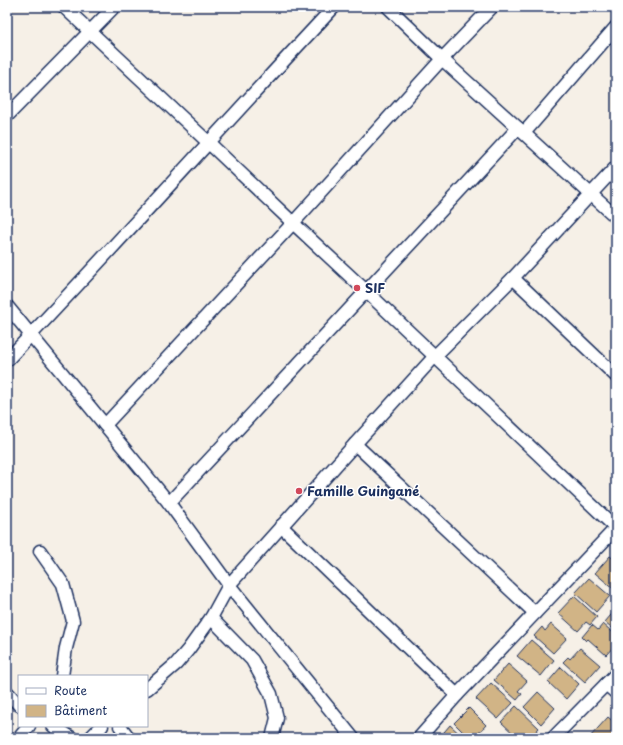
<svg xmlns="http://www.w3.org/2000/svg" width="623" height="745" font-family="'Playpen Sans',sans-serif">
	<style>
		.building { fill: #d1b486; stroke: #1b2f5e }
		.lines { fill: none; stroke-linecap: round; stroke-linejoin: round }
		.minor-casing { stroke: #1b2f5e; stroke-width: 15 }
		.minor { stroke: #fff; stroke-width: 12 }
		.poi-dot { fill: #d1495b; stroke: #fff; stroke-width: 1.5 }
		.labels { text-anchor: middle; stroke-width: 3; stroke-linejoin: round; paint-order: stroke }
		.poi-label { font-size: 13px; font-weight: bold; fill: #1b2f5e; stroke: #fff; text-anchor: start }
	</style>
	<rect width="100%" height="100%" fill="#f6f0e7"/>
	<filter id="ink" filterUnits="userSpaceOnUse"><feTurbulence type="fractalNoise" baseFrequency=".025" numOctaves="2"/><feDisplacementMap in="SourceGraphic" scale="8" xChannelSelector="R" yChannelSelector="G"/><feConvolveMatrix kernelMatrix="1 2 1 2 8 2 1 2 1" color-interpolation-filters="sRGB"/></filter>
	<g filter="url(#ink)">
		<g class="building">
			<path d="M610 556 616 561 615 590 595 573Z"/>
			<path d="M589 578 610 596 596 612 575 593Z"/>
			<path d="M574 596 597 617 590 625 586 622 578 631 558 613Z"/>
			<path d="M616 609V631L605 622Z"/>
			<path d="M551 624 567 638 553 653 534 636 542 627 545 631Z"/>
			<path d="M603 624 616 635V644L606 655 588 639 586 641 582 637 592 625 598 630Z"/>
			<path d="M531 640 554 660 541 676 517 656Z"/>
			<path d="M580 648 600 665 585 682 563 662 568 657 570 659Z"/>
			<path d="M508 664 527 681 518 691 522 694 517 700 494 680Z"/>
			<path d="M561 667 579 684 566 699 548 682Z"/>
			<path d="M491 683 513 703 498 719 476 699Z"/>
			<path d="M538 692 555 708 541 724 524 707Z"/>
			<path d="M516 706 539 728 530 738H518L501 722Z"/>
			<path d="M469 708 486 725 474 738H469L454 723Z"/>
			<path d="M608 717 616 724V738H589Z"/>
			<path d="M450 725 464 738H439Z"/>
		</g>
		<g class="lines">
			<g class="minor-casing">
				<g id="minor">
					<path d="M64 7 209 143 293 223 367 292 616 528"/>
					<path d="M388 7 442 59 616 217"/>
					<path d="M7 116 114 7"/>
					<path d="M524 133 616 27"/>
					<path d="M513 278 616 376"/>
					<path d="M7 306 169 503 229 585 353 738"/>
					<path d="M7 360C118 244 224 124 334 7"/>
					<path d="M105 425 293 223 442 59 492 7"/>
					<path d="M355 444 535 613"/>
					<path d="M169 503 518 128"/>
					<path d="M281 526 457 695"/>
					<path d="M40 551 63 584 73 621 66 648 62 676"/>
					<path d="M211 618 252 660 271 694 277 718 272 738"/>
					<path d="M606 684 616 693"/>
					<path d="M147 689 176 664 188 650 211 618 229 585 355 444 435 356 513 278 616 167"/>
					<path d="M7 692 19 705"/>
					<path d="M53 726 72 738"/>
					<path d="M120 726 129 738"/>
					<path d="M19 738 29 726"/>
					<path d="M90 738 102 726"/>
					<path d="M419 738 457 695 616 528"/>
					<path d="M553 738 616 674"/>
				</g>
			</g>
			<use href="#minor" class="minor"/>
		</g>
	</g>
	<g class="poi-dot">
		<circle cx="357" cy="288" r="4"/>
		<circle cx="299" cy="491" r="4"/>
	</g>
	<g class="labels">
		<g class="poi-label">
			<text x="365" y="293">SIF</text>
			<text x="307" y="496">Famille Guingané</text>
		</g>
	</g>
	<rect width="623" height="745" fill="none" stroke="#fff" stroke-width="24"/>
	<rect x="12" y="12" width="599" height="721" fill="none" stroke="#1b2f5e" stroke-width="1.5" filter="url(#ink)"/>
	<rect x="18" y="675" width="130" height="52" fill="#ffffff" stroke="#a4acbf"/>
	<rect x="26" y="688" width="20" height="6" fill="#ffffff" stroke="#a4acbf"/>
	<text x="54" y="695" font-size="12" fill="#1b2f5e">Route</text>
	<rect x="26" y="705" width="20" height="12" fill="#d1b486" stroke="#a4acbf"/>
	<text x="54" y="715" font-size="12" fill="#1b2f5e">Bâtiment</text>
</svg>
